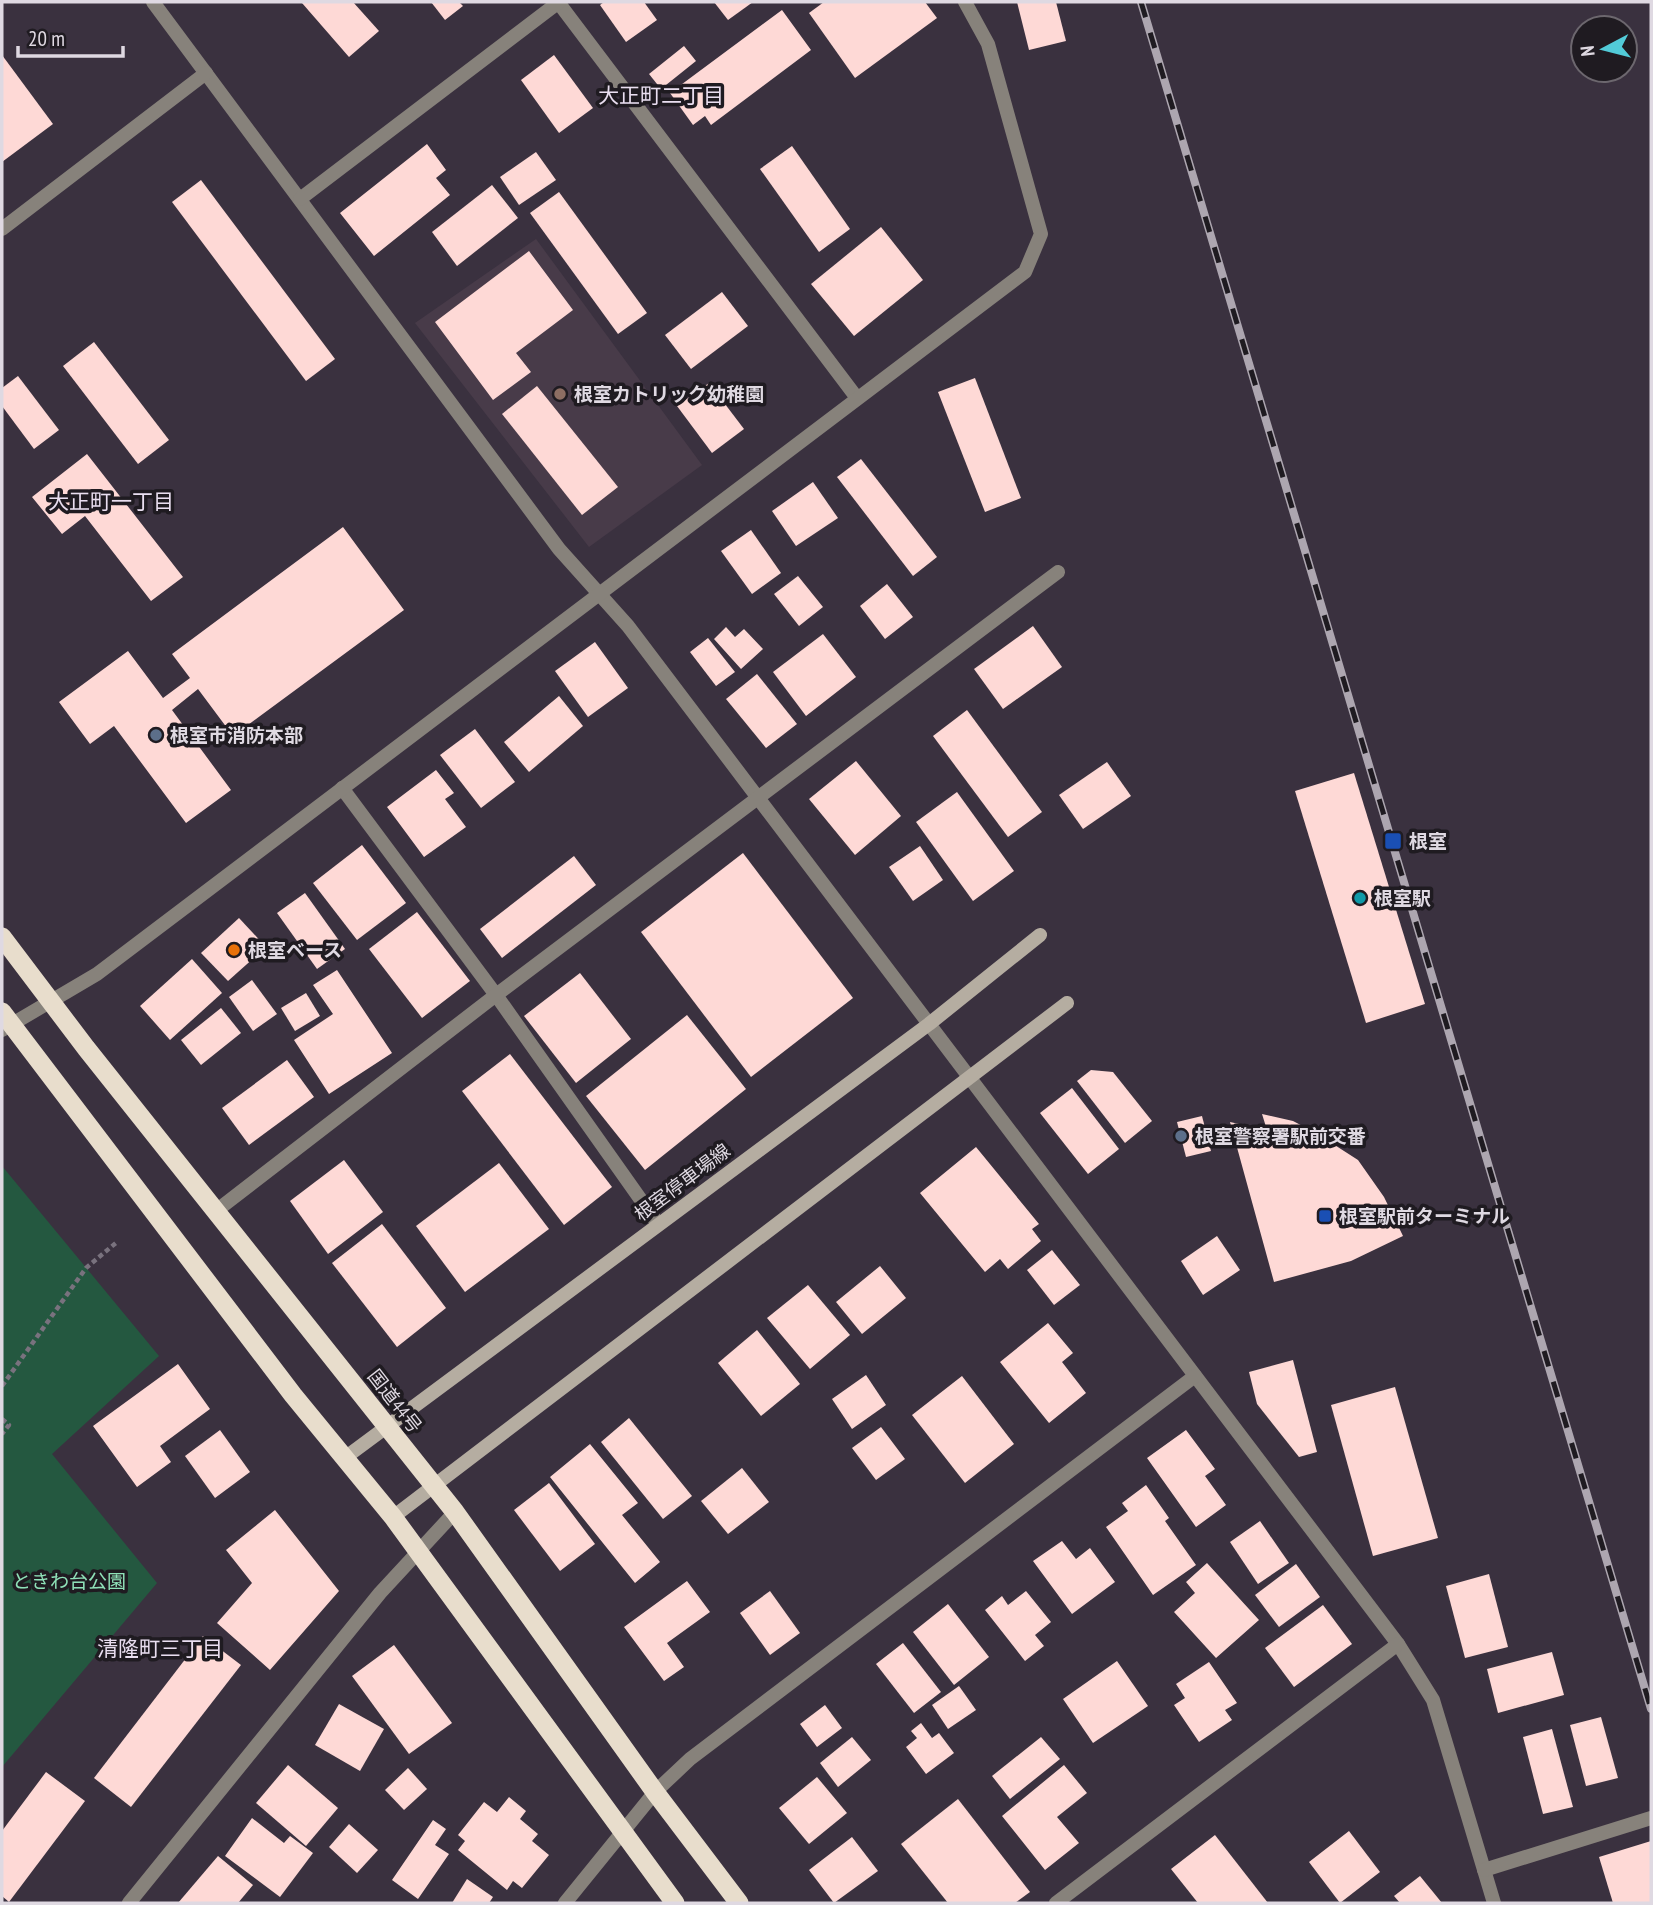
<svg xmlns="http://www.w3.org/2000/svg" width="1653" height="1905" font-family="'PT Sans Narrow','Noto Sans JP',sans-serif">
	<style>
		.education { fill: #483b49 }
		.green { fill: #245840 }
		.building { fill: #fed9d6 }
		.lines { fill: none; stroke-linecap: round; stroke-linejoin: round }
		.path { stroke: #79727e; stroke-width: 4.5; stroke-dasharray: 5 3.5; stroke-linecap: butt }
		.minor { stroke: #87827b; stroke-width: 14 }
		.tertiary { stroke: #87827b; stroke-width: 14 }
		.secondary { stroke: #b5ada1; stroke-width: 14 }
		.trunk { stroke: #e8ddcc; stroke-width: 19 }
		.rail-casing { stroke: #ada6b0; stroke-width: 8 }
		.rail { stroke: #1f1b21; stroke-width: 5; stroke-dasharray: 16; stroke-linecap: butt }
		.education-dot { fill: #8d6e63; stroke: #1f1b21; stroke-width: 2.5 }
		.service-dot { fill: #5c6f8a; stroke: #1f1b21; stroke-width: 2.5 }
		.transit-dot { fill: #1a4fb4; stroke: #1f1b21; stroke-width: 2.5 }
		.culture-dot { fill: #0f9aa8; stroke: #1f1b21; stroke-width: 2.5 }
		.food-dot { fill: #e8710a; stroke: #1f1b21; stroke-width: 2.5 }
		.labels { text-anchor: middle; stroke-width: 7; stroke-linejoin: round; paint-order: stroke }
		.poi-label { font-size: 19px; font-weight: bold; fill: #dfd9e2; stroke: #1f1b21; text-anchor: start }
		.street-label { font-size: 19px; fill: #dfd9e2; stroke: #1f1b21 }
		.park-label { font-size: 19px; fill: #8fe1b8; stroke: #1f1b21 }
		.neighbourhood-label { font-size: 21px; fill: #e9def0; stroke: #1f1b21 }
	</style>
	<rect width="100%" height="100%" fill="#3a313f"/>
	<path class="education" d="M536 239 702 465 589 547 415 323Z"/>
	<path class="green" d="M2 1166 159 1356 52 1454 157 1583 2 1767Z"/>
	<g class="building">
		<path d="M303 2H353L379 31 349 57 302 3Z"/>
		<path d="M431 2H459L463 6 445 20Z"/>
		<path d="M604 2H644L657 20 626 42 600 5Z"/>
		<path d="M714 2H753L728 20Z"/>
		<path d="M824 2H925L937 18 855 78 809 13Z"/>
		<path d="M1017 2H1056L1066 41 1029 50Z"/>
		<path d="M782 10 811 50 711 125 705 116 693 125 670 93Z"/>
		<path d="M684 46 696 61 661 89 649 74Z"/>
		<path d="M2 55 53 124 2 162Z"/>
		<path d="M554 55 593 108 559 133 521 80Z"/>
		<path d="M427 144 446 170 436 178 450 195 374 256 340 213Z"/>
		<path d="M792 146 850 229 819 252 760 169Z"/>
		<path d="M536 152 556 180 519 205 500 177Z"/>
		<path d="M201 180 335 359 306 381 172 202Z"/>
		<path d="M492 185 518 218 457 266 432 232Z"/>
		<path d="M559 192 647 313 618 334 530 213Z"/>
		<path d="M881 227 923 280 854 336 811 284Z"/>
		<path d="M529 251 573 310 516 353 531 372 493 400 435 322Z"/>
		<path d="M722 292 748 326 691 369 665 335Z"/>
		<path d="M94 342 169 440 138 464 63 366Z"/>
		<path d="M18 376 59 430 34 449 2 406V388Z"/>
		<path d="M975 378 1021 498 985 512 938 392Z"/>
		<path d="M709 383 744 429 712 453 677 406Z"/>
		<path d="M537 386 618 487 582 515 502 414Z"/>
		<path d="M87 454 183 577 151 601 85 516 62 534 32 497Z"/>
		<path d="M861 459 937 557 913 576 837 477Z"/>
		<path d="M813 482 838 518 796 546 772 511Z"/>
		<path d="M343 527 404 610 233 736 198 689 172 710 231 790 186 823 114 726 90 744 59 702 128 651 163 698 190 678 172 654Z"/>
		<path d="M751 530 781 573 752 594 721 551Z"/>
		<path d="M798 576 823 607 799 626 774 594Z"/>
		<path d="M887 584 913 617 885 639 860 606Z"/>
		<path d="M1033 626 1062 667 1003 709 974 669Z"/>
		<path d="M726 627 735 637 744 629 763 649 741 669 714 639Z"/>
		<path d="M823 634 856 677 806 716 773 672Z"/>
		<path d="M708 638 735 672 716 686 690 652Z"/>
		<path d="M595 642 628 688 588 717 555 671Z"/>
		<path d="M757 674 797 724 766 748 726 699Z"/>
		<path d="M559 696 583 726 529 772 504 742Z"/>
		<path d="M967 710 1042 812 1008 837 933 736Z"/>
		<path d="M475 729 515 782 481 808 440 755Z"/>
		<path d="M856 761 901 816 855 855 809 799Z"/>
		<path d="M1107 762 1131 796 1083 829 1059 795Z"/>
		<path d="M436 770 454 793 445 799 466 827 424 857 387 807Z"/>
		<path d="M1354 773 1425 1004 1366 1023 1295 791Z"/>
		<path d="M957 792 1014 871 973 901 916 822Z"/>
		<path d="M362 845 406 903 357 940 313 883Z"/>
		<path d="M920 846 943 880 913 901 889 867Z"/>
		<path d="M743 853 853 998 751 1077 641 932Z"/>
		<path d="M574 856 596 885 502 958 480 929Z"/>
		<path d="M305 893 345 949 317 969 277 913Z"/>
		<path d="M417 912 470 981 422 1018 369 949Z"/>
		<path d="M239 918 266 947 228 981 201 953Z"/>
		<path d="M192 959 222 993 170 1040 140 1006Z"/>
		<path d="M337 970 392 1053 329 1094 294 1040 333 1014 313 985Z"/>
		<path d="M580 973 631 1039 576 1083 524 1016Z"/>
		<path d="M252 980 277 1014 253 1031 229 997Z"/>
		<path d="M306 993 320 1016 295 1031 281 1008Z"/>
		<path d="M221 1008 241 1033 201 1065 181 1040Z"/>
		<path d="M687 1015 746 1089 645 1170 586 1096Z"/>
		<path d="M510 1054 612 1187 564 1225 462 1091Z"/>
		<path d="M287 1060 314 1097 249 1145 222 1108Z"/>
		<path d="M1091 1070 1113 1072 1152 1121 1125 1143 1077 1081Z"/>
		<path d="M1072 1088 1119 1149 1088 1174 1040 1113Z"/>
		<path d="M1262 1114 1293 1121 1316 1133 1358 1160 1384 1197 1403 1236 1351 1261 1274 1282 1230 1122 1267 1130Z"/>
		<path d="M1202 1116 1211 1151 1186 1157 1177 1122Z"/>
		<path d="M976 1147 1039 1224 1032 1229 1041 1241 1008 1269 1000 1259 985 1272 920 1193Z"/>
		<path d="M344 1160 383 1212 328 1254 290 1201Z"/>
		<path d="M499 1163 549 1229 465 1292 416 1226Z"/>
		<path d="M382 1224 446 1308 397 1347 332 1263Z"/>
		<path d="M1217 1236 1240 1270 1203 1295 1181 1261Z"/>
		<path d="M1052 1250 1080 1285 1054 1305 1027 1270Z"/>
		<path d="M880 1266 906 1298 862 1334 836 1302Z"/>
		<path d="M808 1285 850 1335 810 1369 767 1318Z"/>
		<path d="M1048 1323 1073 1353 1062 1362 1086 1393 1049 1423 1000 1362Z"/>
		<path d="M757 1330 800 1384 761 1416 718 1363Z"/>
		<path d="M1293 1360 1317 1452 1299 1457 1257 1404 1249 1372Z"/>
		<path d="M178 1364 210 1409 160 1446 171 1462 137 1487 93 1426Z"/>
		<path d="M866 1375 886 1405 852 1429 832 1399Z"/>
		<path d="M962 1376 1014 1444 965 1483 912 1415Z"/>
		<path d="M1395 1387 1438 1538 1373 1556 1331 1405Z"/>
		<path d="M629 1418 692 1496 663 1519 601 1442Z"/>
		<path d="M881 1427 905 1459 876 1480 852 1448Z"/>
		<path d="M220 1430 250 1472 215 1498 185 1456Z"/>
		<path d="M1186 1430 1215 1469 1205 1476 1226 1505 1196 1527 1147 1458Z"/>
		<path d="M590 1444 638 1503 622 1515 660 1562 635 1583 550 1477Z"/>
		<path d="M742 1468 769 1502 728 1534 701 1501Z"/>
		<path d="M549 1483 595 1544 560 1571 514 1510Z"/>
		<path d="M1146 1485 1169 1518 1165 1521 1196 1565 1153 1595 1106 1527 1128 1511 1122 1503Z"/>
		<path d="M275 1510 339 1591 270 1670 217 1623 252 1583 226 1550Z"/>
		<path d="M1260 1521 1289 1563 1258 1584 1230 1542Z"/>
		<path d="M1062 1541 1076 1559 1090 1548 1115 1582 1072 1614 1033 1561Z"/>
		<path d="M1207 1563 1259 1620 1216 1658 1174 1612 1195 1593 1186 1582Z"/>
		<path d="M1296 1564 1320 1597 1279 1627 1255 1595Z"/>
		<path d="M1489 1574 1508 1647 1465 1658 1446 1586Z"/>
		<path d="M687 1581 710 1612 667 1643 684 1667 664 1681 624 1627Z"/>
		<path d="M770 1591 800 1633 770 1655 740 1613Z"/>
		<path d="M1026 1591 1051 1622 1035 1635 1044 1646 1025 1661 985 1610 1002 1596 1008 1605Z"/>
		<path d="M948 1604 989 1657 954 1685 913 1632Z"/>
		<path d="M1323 1605 1352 1644 1294 1687 1265 1648Z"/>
		<path d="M203 1636 241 1665 131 1807 94 1778Z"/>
		<path d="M903 1643 941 1692 914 1713 876 1664Z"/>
		<path d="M394 1645 452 1723 409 1754 352 1676Z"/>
		<path d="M1552 1652 1564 1695 1498 1713 1487 1669Z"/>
		<path d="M1117 1661 1148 1706 1093 1743 1063 1699Z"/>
		<path d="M1209 1662 1237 1703 1225 1710 1232 1720 1199 1742 1174 1705 1185 1698 1176 1684Z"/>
		<path d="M959 1686 976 1710 948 1729 932 1705Z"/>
		<path d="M339 1704 384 1729 360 1771 315 1745Z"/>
		<path d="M825 1705 842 1728 817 1747 800 1724Z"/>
		<path d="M1601 1717 1618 1778 1586 1786 1570 1725Z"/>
		<path d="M921 1723 932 1738 939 1733 954 1753 926 1774 906 1747 917 1738 911 1731Z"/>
		<path d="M1552 1729 1573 1807 1543 1814 1523 1737Z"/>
		<path d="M852 1737 871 1760 838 1787 820 1763Z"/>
		<path d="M1041 1737 1060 1759 1010 1799 992 1776Z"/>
		<path d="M288 1765 338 1808 306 1846 256 1803Z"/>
		<path d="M1064 1765 1087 1793 1057 1817 1079 1843 1045 1870 1002 1816Z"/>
		<path d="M408 1768 427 1789 404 1810 385 1790Z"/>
		<path d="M46 1772 85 1801 9 1902 2 1896V1831Z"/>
		<path d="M817 1777 847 1813 809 1844 779 1808Z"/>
		<path d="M509 1797 526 1811 520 1819 538 1834 532 1841 549 1855 522 1888 513 1881 507 1890 458 1850 465 1841 458 1835 484 1802 497 1812Z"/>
		<path d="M958 1799 1030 1892 1015 1903H948L901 1844Z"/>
		<path d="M252 1818 284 1843 290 1836 313 1853 280 1897 225 1856Z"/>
		<path d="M433 1820 446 1829 435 1845 449 1854 418 1899 392 1880Z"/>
		<path d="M349 1824 378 1850 357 1873 329 1847Z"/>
		<path d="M1349 1831 1380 1872 1340 1903 1309 1862Z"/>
		<path d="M1215 1835 1268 1903H1198L1171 1869Z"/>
		<path d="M852 1837 878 1871 834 1903 809 1870Z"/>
		<path d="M1651 1841V1903H1613L1599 1857Z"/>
		<path d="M218 1856 253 1885 238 1903H178Z"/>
		<path d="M1420 1876 1442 1903H1400L1394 1896Z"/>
		<path d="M467 1879 493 1897 489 1903H452Z"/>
	</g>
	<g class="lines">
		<g class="path">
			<path d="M2 1386 86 1268 117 1242"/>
			<path d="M2 1419 9 1425 2 1434"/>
		</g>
		<g class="minor">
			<path d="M153 2 559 549 628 626 1398 1644 1433 1700 1494 1903"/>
			<path d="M558 2 857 398"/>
			<path d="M300 199 559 2"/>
			<path d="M2 229 206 73"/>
			<path d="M342 788 496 995 658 1224"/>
			<path d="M216 1211 496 995 1058 572"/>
			<path d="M1484 1870 1651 1818"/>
			<path d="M129 1903 380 1593 455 1512"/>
			<path d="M1056 1903 1398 1644"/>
		</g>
		<g class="tertiary">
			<path d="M2 1030 97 974 1025 272 1041 234 988 44 965 2"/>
			<path d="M565 1903 655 1792 690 1759 1195 1376"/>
		</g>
		<g class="secondary">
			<path d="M346 1457 929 1024 1040 935"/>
			<path d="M393 1517 1067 1003"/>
		</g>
		<g class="trunk">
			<path d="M2 937 86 1048 455 1512 655 1792 739 1903"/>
			<path d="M2 1012 293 1395 393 1517 675 1903"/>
		</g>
		<g class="rail-casing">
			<path id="rail" d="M1141 2 1651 1709"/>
		</g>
		<use href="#rail" class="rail"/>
	</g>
	<circle class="education-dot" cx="560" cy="394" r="7"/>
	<g class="service-dot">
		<circle cx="156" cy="735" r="7"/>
		<circle cx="1181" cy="1136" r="7"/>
	</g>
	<g class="transit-dot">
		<rect x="1384" y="832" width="18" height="18" rx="3.5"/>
		<rect x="1318" y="1209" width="14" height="14" rx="3.5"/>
	</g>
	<circle class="culture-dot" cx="1360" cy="898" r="7"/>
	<circle class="food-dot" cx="234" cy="950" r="7"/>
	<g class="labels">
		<g class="poi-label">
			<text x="574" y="401">根室カトリック幼稚園</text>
			<text x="170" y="742">根室市消防本部</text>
			<text x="1409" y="848">根室</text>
			<text x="1374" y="905">根室駅</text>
			<text x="248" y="957">根室ベース</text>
			<text x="1195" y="1143">根室警察署駅前交番</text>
			<text x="1339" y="1223">根室駅前ターミナル</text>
		</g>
		<g class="street-label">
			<text transform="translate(682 1182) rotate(-37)" y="7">根室停車場線</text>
			<text transform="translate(395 1401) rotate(52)" y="7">国道44号</text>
		</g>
		<g class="park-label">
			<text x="69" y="1588">ときわ台公園</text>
		</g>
		<g class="neighbourhood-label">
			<text x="661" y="103">大正町二丁目</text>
			<text x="111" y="509">大正町一丁目</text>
			<text x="160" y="1656">清隆町三丁目</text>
		</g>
	</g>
	<rect width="1653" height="1905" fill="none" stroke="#dfd9e2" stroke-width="7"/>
	<g transform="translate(1604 49) rotate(263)"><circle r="33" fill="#1f1b21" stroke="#6c676e" stroke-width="2"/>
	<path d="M0-5L12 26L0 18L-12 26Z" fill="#52cbd8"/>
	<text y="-10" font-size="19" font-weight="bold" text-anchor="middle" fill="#dfd9e2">N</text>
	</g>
	<path d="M18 46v10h105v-10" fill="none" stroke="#dfd9e2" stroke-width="3.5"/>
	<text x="28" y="46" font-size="21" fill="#dfd9e2" stroke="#1f1b21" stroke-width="5" paint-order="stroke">20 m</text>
</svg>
